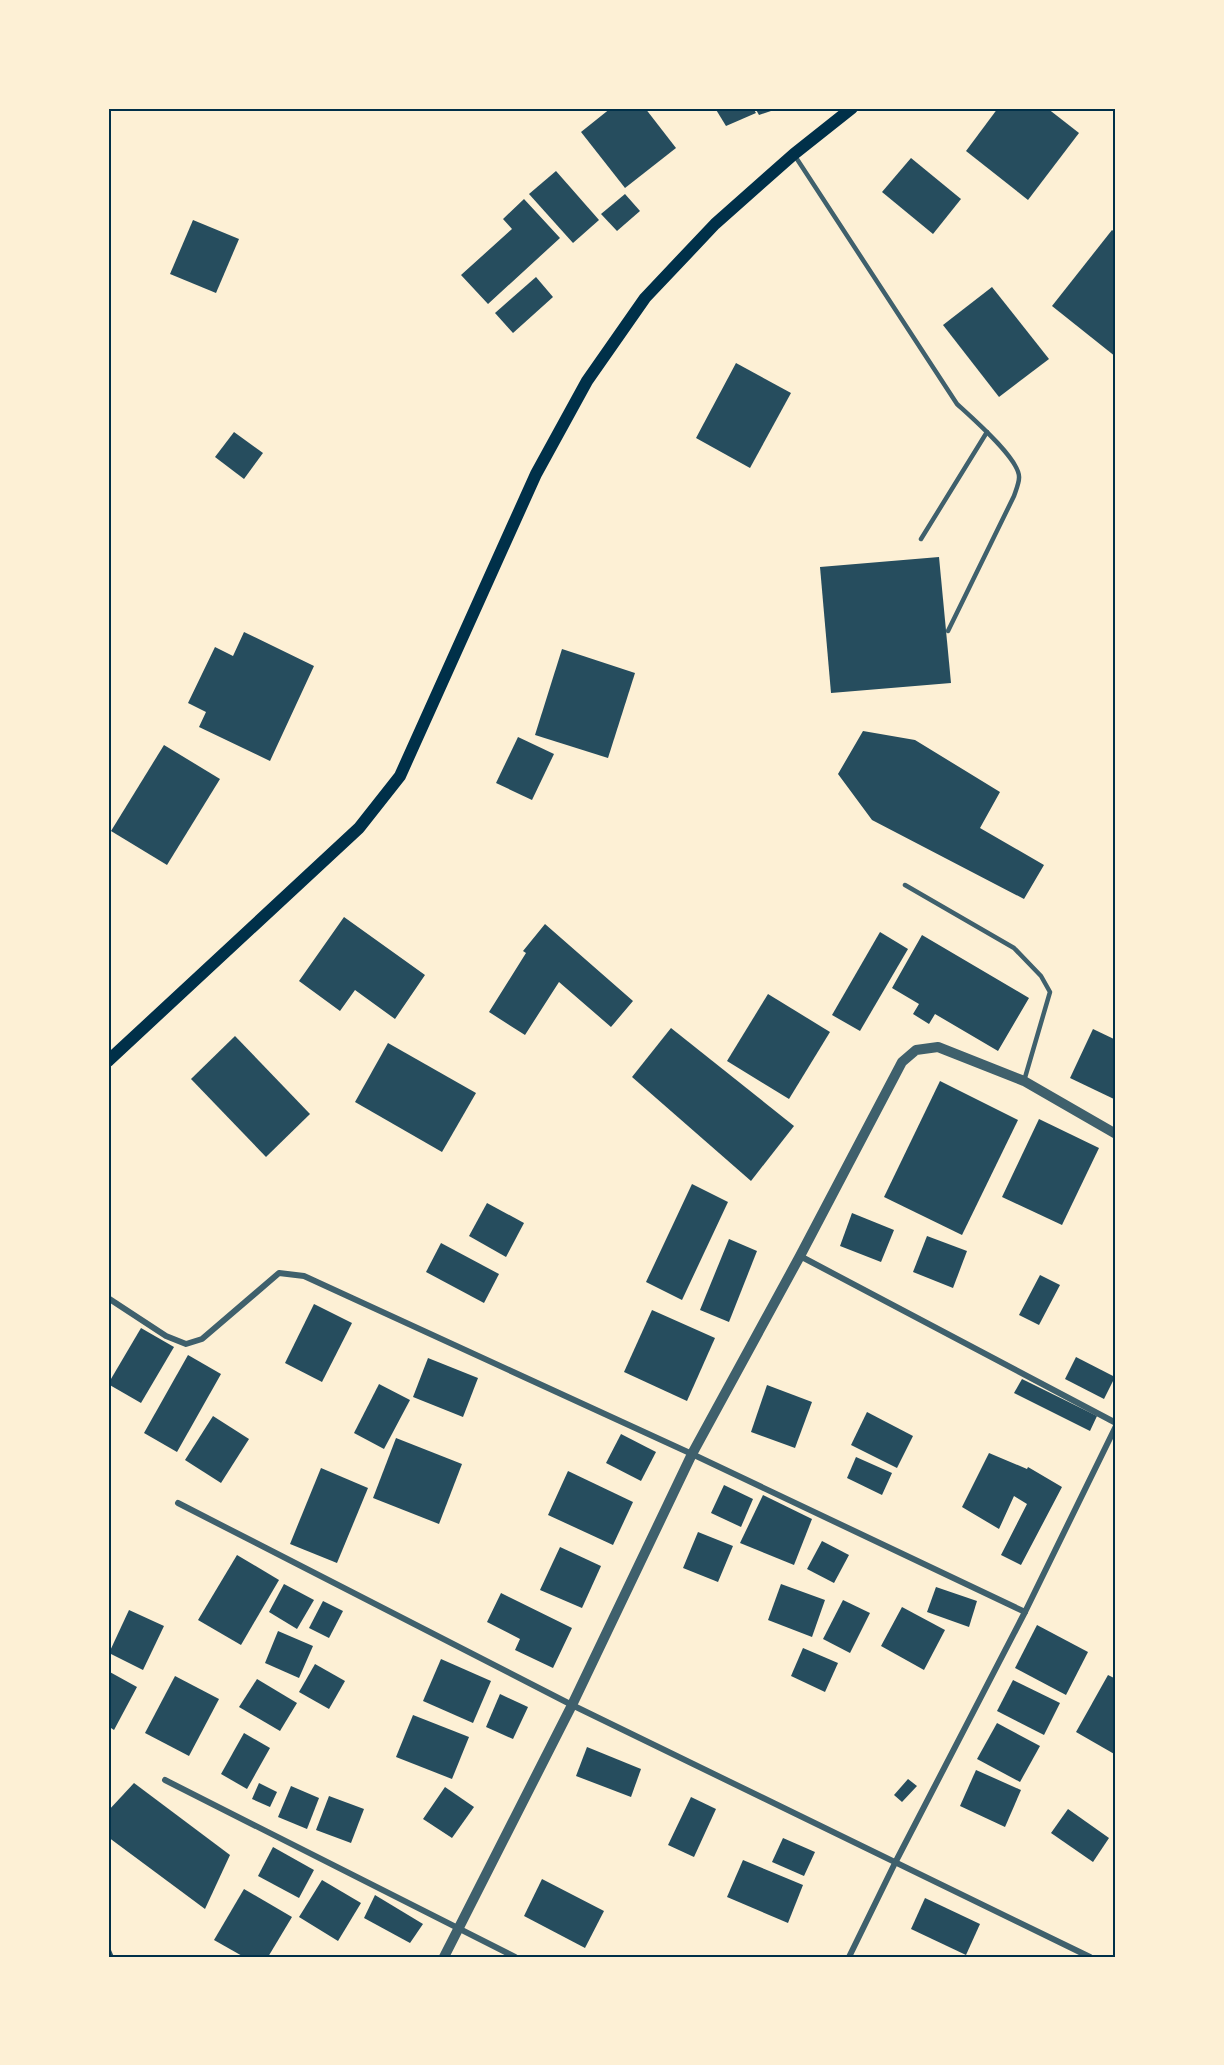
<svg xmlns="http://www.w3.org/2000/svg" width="1224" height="2065" font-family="'Alegreya Sans',sans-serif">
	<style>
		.building { fill: #264d5e }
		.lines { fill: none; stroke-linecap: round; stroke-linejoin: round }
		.service { stroke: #3f606c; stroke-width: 4.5 }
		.minor { stroke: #3f606c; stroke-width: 6 }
		.tertiary { stroke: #3f606c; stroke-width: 10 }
		.secondary { stroke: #003049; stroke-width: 12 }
		.neatline { fill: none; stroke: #003049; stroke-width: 2 }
	</style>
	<rect width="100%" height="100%" fill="#fdf0d5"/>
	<g class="building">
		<path d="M611 108H645L676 148 625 188 581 132Z"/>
		<path d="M715 108H753L756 113 726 126Z"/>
		<path d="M755 108H780L759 115Z"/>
		<path d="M998 108H1047L1079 133 1028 200 966 151Z"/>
		<path d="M911 158 961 199 933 234 882 192Z"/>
		<path d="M556 171 599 220 573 243 529 194Z"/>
		<path d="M625 194 640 211 617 231 601 214Z"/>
		<path d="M524 199 560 238 488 304 461 275 512 229 503 219Z"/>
		<path d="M193 220 239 239 216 293 170 274Z"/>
		<path d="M1112 230 1116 233V357L1052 306Z"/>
		<path d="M536 277 553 297 513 333 495 313Z"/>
		<path d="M992 287 1049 359 999 397 943 325Z"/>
		<path d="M736 363 791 393 750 468 696 438Z"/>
		<path d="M234 432 263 453 244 479 215 457Z"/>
		<path d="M939 557 951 683 831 693 820 567Z"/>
		<path d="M244 632 314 666 270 761 199 727 206 712 188 703 215 647 233 656Z"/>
		<path d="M562 649 635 673 608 758 535 735Z"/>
		<path d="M863 731 915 740 1000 792 980 828 1044 865 1024 899 872 820 838 774Z"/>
		<path d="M518 737 554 754 532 800 496 783Z"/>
		<path d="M164 745 220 779 167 865 111 831Z"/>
		<path d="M344 917 425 975 395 1019 355 990 340 1011 299 981Z"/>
		<path d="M545 924 633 1001 611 1027 559 982 525 1035 489 1012 526 953 523 951Z"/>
		<path d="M880 932 908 949 860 1031 832 1015Z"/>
		<path d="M922 935 1029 998 998 1051 935 1014 929 1024 913 1014 919 1004 892 988Z"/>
		<path d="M768 994 830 1032 789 1099 727 1061Z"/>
		<path d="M671 1028 794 1126 751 1181 632 1077Z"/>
		<path d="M1093 1029 1116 1040V1100L1070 1078Z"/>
		<path d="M235 1036 310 1114 266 1157 191 1079Z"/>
		<path d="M388 1043 476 1093 442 1152 355 1102Z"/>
		<path d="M940 1081 1018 1120 962 1235 884 1197Z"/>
		<path d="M1039 1119 1099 1148 1062 1225 1002 1197Z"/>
		<path d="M692 1184 728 1202 682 1300 646 1282Z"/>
		<path d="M487 1203 524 1223 506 1257 469 1236Z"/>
		<path d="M852 1213 894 1230 881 1262 840 1246Z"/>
		<path d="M927 1236 967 1251 953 1288 913 1272Z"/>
		<path d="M729 1239 757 1251 729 1322 700 1310Z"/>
		<path d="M441 1243 499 1274 484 1303 426 1272Z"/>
		<path d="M1040 1275 1060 1285 1039 1325 1019 1315Z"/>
		<path d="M314 1304 352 1323 322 1382 285 1363Z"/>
		<path d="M652 1310 715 1338 687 1401 624 1372Z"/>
		<path d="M141 1328 174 1347 141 1403 108 1384Z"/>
		<path d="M188 1355 221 1374 177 1452 144 1433Z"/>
		<path d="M1076 1357 1115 1377 1104 1399 1065 1379Z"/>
		<path d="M428 1358 478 1378 463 1417 413 1397Z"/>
		<path d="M1022 1379 1097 1416 1090 1431 1014 1393Z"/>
		<path d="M379 1384 410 1400 384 1449 354 1433Z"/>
		<path d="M767 1385 812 1402 795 1448 751 1432Z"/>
		<path d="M867 1412 913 1436 897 1468 851 1445Z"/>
		<path d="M213 1416 249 1439 221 1483 185 1460Z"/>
		<path d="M621 1434 656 1452 641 1481 606 1463Z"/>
		<path d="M396 1438 462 1464 439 1524 373 1498Z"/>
		<path d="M989 1453 1027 1469 1028 1467 1062 1487 1021 1565 1001 1555 1027 1504 1014 1496 999 1529 962 1507Z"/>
		<path d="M856 1457 892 1473 882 1495 847 1478Z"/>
		<path d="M321 1468 368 1488 337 1563 290 1544Z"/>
		<path d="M568 1471 633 1502 613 1545 548 1515Z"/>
		<path d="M724 1485 753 1499 741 1527 711 1513Z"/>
		<path d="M763 1495 812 1519 794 1565 740 1543Z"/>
		<path d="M698 1532 733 1546 718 1582 683 1568Z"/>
		<path d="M822 1541 849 1555 834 1583 807 1569Z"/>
		<path d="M560 1547 601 1566 582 1608 540 1590Z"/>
		<path d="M237 1555 279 1580 241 1645 198 1620Z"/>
		<path d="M284 1584 314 1600 297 1629 269 1612Z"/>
		<path d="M781 1584 825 1600 812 1637 768 1620Z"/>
		<path d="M936 1587 977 1601 969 1627 927 1612Z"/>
		<path d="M501 1593 572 1628 553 1668 515 1650 520 1639 487 1622Z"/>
		<path d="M843 1600 870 1613 850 1653 823 1639Z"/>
		<path d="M323 1601 343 1611 329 1638 309 1628Z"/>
		<path d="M902 1607 945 1630 924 1670 881 1646Z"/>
		<path d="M129 1610 164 1626 143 1670 109 1653Z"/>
		<path d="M1037 1625 1088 1652 1066 1695 1015 1668Z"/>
		<path d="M278 1631 313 1646 299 1678 265 1663Z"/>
		<path d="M803 1648 838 1663 825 1692 791 1676Z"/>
		<path d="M441 1659 491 1681 473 1723 423 1701Z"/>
		<path d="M315 1664 345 1681 329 1709 299 1692Z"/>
		<path d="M108 1671 137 1687 114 1730 108 1726Z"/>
		<path d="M1108 1675 1116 1679V1755L1076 1732Z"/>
		<path d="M175 1676 219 1699 189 1756 145 1733Z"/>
		<path d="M257 1679 297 1703 280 1731 239 1707Z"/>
		<path d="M1013 1680 1060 1703 1044 1735 997 1711Z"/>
		<path d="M500 1694 528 1707 513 1739 486 1727Z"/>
		<path d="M413 1715 469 1737 452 1779 396 1757Z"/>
		<path d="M997 1723 1040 1746 1020 1782 977 1759Z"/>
		<path d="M244 1733 270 1748 247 1789 221 1774Z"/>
		<path d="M587 1747 641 1769 631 1797 576 1776Z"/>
		<path d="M976 1770 1021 1790 1005 1827 960 1806Z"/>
		<path d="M908 1779 917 1786 902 1802 894 1795Z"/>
		<path d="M134 1783 230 1855 205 1909 108 1837V1811Z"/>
		<path d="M259 1783 277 1792 270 1807 252 1799Z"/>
		<path d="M291 1786 319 1798 307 1829 278 1817Z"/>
		<path d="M445 1787 474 1807 452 1838 423 1819Z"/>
		<path d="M329 1796 364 1809 351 1843 316 1830Z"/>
		<path d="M691 1797 716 1809 694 1857 668 1845Z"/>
		<path d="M1068 1809 1109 1838 1093 1862 1051 1833Z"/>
		<path d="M783 1838 815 1852 804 1876 772 1862Z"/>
		<path d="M273 1847 314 1870 299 1898 258 1876Z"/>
		<path d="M743 1860 803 1885 788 1923 727 1897Z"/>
		<path d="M542 1879 604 1911 585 1948 524 1916Z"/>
		<path d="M322 1880 361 1903 338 1941 299 1917Z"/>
		<path d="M244 1889 292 1917 268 1957H244L214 1940Z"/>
		<path d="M375 1895 423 1924 410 1943 364 1918Z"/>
		<path d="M925 1898 980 1924 966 1955 911 1929Z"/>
		<path d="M108 1943 114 1957H108Z"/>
	</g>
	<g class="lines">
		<g class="service">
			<path d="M795 156 957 404C970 416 1021 460 1019 478 1019 483 1016 490 1014 496L948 631"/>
			<path d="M921 539 987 432"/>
			<path d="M905 885 1014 948 1041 976 1050 992 1024 1081"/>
		</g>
		<g class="minor">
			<path d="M800 1256 1116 1423"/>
			<path d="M108 1298 166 1336 186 1344 202 1339 279 1273 304 1276 692 1454 1025 1612"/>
			<path d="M178 1503 572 1705 1090 1957"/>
			<path d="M165 1780 515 1957"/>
			<path d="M849 1957 895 1863 1025 1612 1116 1426"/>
		</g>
		<path class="tertiary" d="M444 1957 572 1705 692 1454 800 1256 902 1062 916 1050 938 1047 1024 1081 1116 1134"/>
		<path class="secondary" d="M108 1061 359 828 400 776 536 474 587 381 645 298 715 224 794 154 852 108"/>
	</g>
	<rect width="1224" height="2065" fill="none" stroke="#fdf0d5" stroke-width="219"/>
	<rect x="110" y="110" width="1004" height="1846" class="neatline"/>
</svg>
